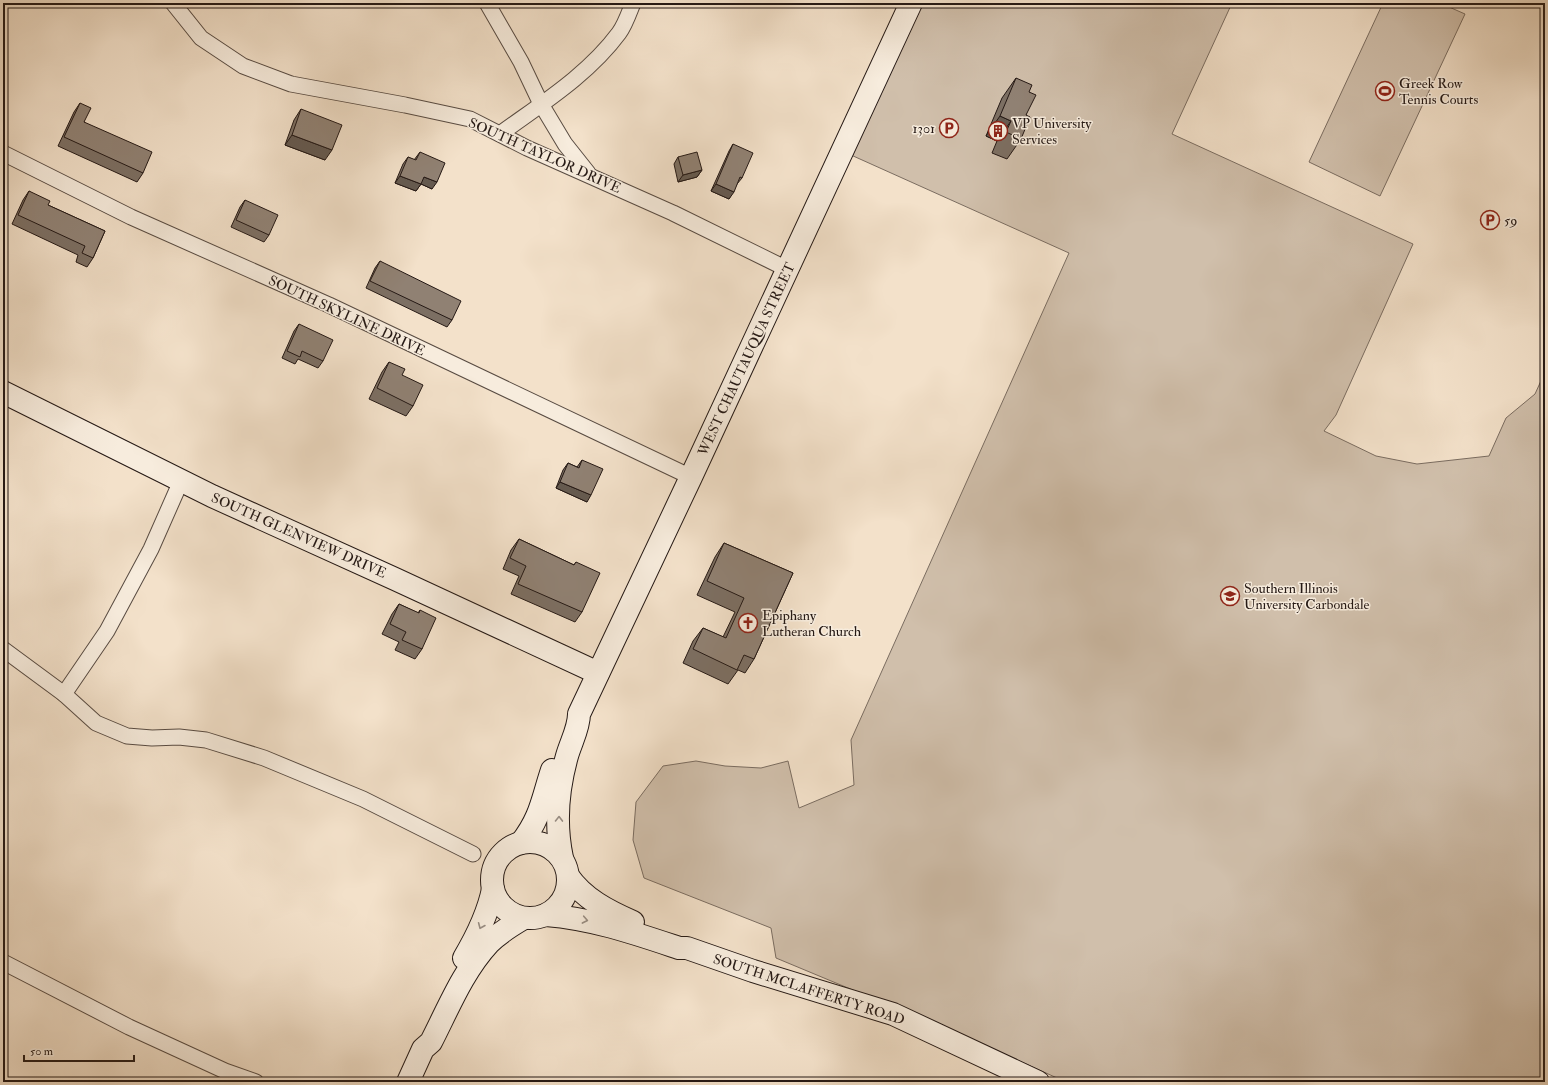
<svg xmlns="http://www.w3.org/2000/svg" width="1548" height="1085" font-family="'IM FELL Double Pica',serif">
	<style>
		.green { fill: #d0bfab; stroke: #7a6c60 }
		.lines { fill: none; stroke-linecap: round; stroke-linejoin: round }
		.street-casing { stroke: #584b42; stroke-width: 17 }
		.secondary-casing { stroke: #251915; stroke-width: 24 }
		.street { stroke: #f7ecdd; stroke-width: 15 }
		.secondary { stroke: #f7ecdd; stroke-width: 22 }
		.wall { fill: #7c6f63; stroke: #251915 }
		.shaded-wall { fill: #655a50; stroke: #251915 }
		.building { fill: #908173; stroke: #251915 }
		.oneway { stroke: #988d83 }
		.labels { text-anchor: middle; stroke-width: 3; stroke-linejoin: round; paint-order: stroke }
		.poi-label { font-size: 14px; fill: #251915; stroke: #f7ecdd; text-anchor: start }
		.street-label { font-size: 14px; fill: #251915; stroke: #f7ecdd }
	</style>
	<rect width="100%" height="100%" fill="#f3e1ca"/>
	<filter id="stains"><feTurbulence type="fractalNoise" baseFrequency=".005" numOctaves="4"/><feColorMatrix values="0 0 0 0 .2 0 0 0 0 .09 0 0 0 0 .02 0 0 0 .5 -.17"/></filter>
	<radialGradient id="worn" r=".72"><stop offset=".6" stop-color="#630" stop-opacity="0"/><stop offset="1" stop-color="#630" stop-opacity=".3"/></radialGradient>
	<g class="green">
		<path d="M922 3H1232L1172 134 1413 244 1336 415 1324 431 1376 456 1417 464 1489 456 1506 418 1535 394 1545 372V1082H1066L968 1038 776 958 771 928 644 878 633 840 636 802 663 766 696 761 725 766 761 768 788 761 799 808 854 785 851 740 1069 253 851 155Z"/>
		<path d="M1383 3H1440L1465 14 1380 196 1309 162Z"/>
	</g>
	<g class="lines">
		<g class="street-casing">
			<g id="street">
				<path d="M173 3 201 38 243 66 291 84 405 105 470 119 527 148 673 213 787 269"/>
				<path d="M487 3 521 62 541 104 565 144 588 173"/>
				<path d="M500 134C541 104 588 75 619 33 625 25 629 13 633 3"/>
				<path d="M3 153 131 217 329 305 691 477"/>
				<path d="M3 649 64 694 96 723 127 736 152 738 179 737 206 740 264 758 363 799 473 854"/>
				<path d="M64 694 107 631 151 549 181 481"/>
				<path d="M3 962 129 1027 225 1071 256 1082"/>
			</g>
		</g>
		<g class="secondary-casing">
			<g id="secondary">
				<path d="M3 392 212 496 395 579 598 673"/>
				<circle cx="530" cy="880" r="38"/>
				<path d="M521 843C541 817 542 800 552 770"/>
				<path d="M562 858C555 825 558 788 567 756 571 742 579 728 579 714L691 477 911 3"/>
				<path d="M568 876C584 899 608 911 633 922"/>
				<path d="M546 915C594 919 634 933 679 948H687L753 971 893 1014 1038 1082"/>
				<path d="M464 958C477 936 488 914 493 889"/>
				<path d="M408 1082 423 1049 431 1042C448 1009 463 971 489 943 499 933 512 925 524 918"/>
			</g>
		</g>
		<use href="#street" class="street"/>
		<use href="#secondary" class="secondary"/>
	</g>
	<g class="wall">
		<path d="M1016 78 1029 92 1026 115 1021 139 1007 159 992 153 997 141 986 136 1002 98Z"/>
		<path d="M80 103 84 122 143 173 137 182 58 146 74 112Z"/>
		<path d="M301 109 325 160 285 145 294 120Z"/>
		<path d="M733 144 742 178 737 184 729 199 711 191 729 151Z"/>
		<path d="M420 152 432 189 421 184 416 191 395 183 403 164 408 157 414 160Z"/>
		<path d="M678 157 702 170 697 177 678 182 674 164Z"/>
		<path d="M29 191 48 205 105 231 93 258 87 267 76 262 78 255 12 224 23 200Z"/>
		<path d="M245 200 269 235 264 242 231 227 240 207Z"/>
		<path d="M380 261 452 320 447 327 366 288 375 268Z"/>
		<path d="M299 324 323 361 318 368 298 359 295 364 282 358 294 331Z"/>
		<path d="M389 362 402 375 413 406 406 416 369 399 382 372Z"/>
		<path d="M582 460 587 502 556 488 563 470 568 463 577 467Z"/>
		<path d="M519 539 574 565 576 562 582 612 575 622 511 594 519 576 503 569 511 550Z"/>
		<path d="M724 543 793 573 754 659 745 673 738 670 728 684 683 663 693 641 703 628 723 637 735 612 697 595 715 557Z"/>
		<path d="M399 604 418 613 420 610 422 649 415 659 395 650 399 642 382 634 392 614Z"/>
	</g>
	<g class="shaded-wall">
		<path d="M1000 116 1011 121 997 141 986 136Z"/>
		<path d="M292 135 332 150 325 160 285 145Z"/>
		<path d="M702 170 697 177 678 182 683 175Z"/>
		<path d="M400 176 421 184 416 191 395 183Z"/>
		<path d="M424 177 437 182 432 189 419 183Z"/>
		<path d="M716 184 734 192 729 199 711 191Z"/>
		<path d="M560 482 591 495 587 502 556 488Z"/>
	</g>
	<g class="building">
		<path d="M1016 78 1032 85 1029 92 1036 95 1026 115 1030 117 1021 139 1006 132 1011 121 1000 116Z"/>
		<path d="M80 103 91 108 84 122 152 152 143 173 64 137Z"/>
		<path d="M301 109 342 125 332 150 292 135Z"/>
		<path d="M733 144 753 153 742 178 740 177 734 192 716 184Z"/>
		<path d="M420 152 445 163 437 182 424 177 421 184 400 176 408 157 416 160Z"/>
		<path d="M697 152 702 170 683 175 678 157Z"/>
		<path d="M29 191 50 201 48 205 105 231 93 258 82 253 85 246 18 215Z"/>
		<path d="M245 200 278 215 269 235 236 220Z"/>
		<path d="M380 261 461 301 452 320 370 281Z"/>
		<path d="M299 324 333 340 323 361 302 351 300 357 287 351Z"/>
		<path d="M389 362 405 369 402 375 423 385 413 406 377 388Z"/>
		<path d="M582 460 603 469 591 495 560 482 568 463 579 468Z"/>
		<path d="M519 539 574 565 576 562 600 573 582 612 518 584 526 566 510 558Z"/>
		<path d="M724 543 793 573 754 659 744 655 737 670 693 649 703 628 726 638 744 598 707 581Z"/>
		<path d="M399 604 419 613 420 610 436 618 422 649 402 640 406 632 390 624Z"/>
	</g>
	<defs><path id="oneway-chevron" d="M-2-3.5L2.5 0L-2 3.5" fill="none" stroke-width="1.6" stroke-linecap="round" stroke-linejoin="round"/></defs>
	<g class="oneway">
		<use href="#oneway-chevron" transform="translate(559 819) rotate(-89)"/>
		<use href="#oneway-chevron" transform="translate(585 920) rotate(11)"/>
		<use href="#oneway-chevron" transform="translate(481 926) rotate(113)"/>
	</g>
	<defs>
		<g id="stadium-ring" transform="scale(1)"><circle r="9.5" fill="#f7ecdd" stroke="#8f2418" stroke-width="1.5"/><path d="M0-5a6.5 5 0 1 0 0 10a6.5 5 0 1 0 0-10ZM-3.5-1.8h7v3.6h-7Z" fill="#8f2418"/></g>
		<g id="parking-ring" transform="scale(1)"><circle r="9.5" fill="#f7ecdd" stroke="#8f2418" stroke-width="1.5"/><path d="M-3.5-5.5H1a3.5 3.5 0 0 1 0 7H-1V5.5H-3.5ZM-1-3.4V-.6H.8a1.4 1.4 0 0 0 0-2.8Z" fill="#8f2418"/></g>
		<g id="building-ring" transform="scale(1)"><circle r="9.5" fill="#f7ecdd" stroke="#8f2418" stroke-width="1.5"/><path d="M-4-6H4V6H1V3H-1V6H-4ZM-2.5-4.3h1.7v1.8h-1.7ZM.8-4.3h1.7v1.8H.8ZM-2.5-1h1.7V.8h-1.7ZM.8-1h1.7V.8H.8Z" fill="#8f2418"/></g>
		<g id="university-ring" transform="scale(1)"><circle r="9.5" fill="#f7ecdd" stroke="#8f2418" stroke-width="1.5"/><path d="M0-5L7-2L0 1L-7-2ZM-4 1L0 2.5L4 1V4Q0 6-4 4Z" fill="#8f2418"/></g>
		<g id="church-ring" transform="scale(1)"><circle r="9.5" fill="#f7ecdd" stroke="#8f2418" stroke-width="1.5"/><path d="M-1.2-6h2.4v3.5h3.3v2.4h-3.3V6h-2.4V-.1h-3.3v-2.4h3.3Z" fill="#8f2418"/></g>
	</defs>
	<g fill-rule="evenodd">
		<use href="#stadium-ring" x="1385" y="91"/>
		<use href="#parking-ring" x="949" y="128"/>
		<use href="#building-ring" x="998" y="131"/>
		<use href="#parking-ring" x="1490" y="220"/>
		<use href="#university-ring" x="1230" y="596"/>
		<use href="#church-ring" x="748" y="623"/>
	</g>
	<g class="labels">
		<g class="poi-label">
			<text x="1399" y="88">Greek Row<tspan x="1399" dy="16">Tennis Courts</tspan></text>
			<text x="1012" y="128">VP University<tspan x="1012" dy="16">Services</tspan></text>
			<text x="935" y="133" text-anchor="end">1301</text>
			<text x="1504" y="225">59</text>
			<text x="1244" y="593">Southern Illinois<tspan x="1244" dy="16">University Carbondale</tspan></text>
			<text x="762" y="620">Epiphany<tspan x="762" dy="16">Lutheran Church</tspan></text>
		</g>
		<g class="street-label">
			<text transform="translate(545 155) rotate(24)" y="5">SOUTH TAYLOR DRIVE</text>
			<text transform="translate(347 315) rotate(25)" y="5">SOUTH SKYLINE DRIVE</text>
			<text transform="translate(746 359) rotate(-65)" y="5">WEST CHAUTAUQUA STREET</text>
			<text transform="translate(299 535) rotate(24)" y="5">SOUTH GLENVIEW DRIVE</text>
			<text transform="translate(809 989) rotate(18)" y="5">SOUTH MCLAFFERTY ROAD</text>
		</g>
	</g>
	<rect width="1548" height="1085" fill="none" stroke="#f3e1ca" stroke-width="16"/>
	<rect x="4" y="4" width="1540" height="1077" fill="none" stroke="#251915" stroke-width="2"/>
	<rect x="8" y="8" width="1532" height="1069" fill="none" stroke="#251915"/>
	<path d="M24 1055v6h110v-6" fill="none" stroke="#251915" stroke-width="2"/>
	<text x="30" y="1055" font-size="12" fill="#251915" stroke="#f7ecdd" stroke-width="3" paint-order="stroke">50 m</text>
	<rect width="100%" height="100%" filter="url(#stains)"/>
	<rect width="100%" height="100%" fill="url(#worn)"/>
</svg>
